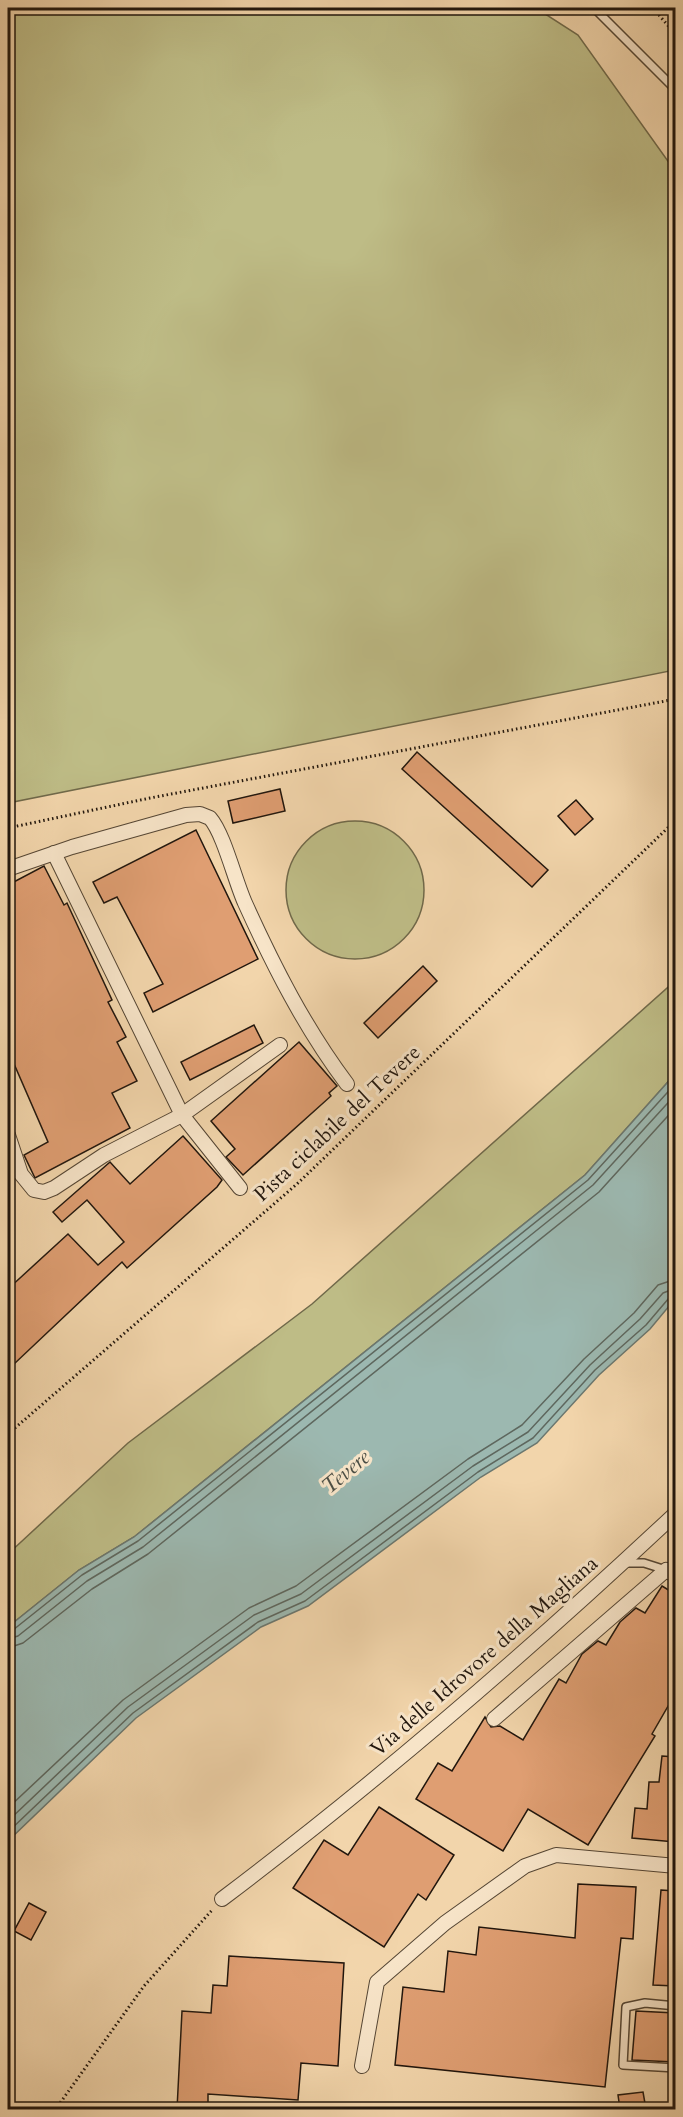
<svg xmlns="http://www.w3.org/2000/svg" width="683" height="2117" font-family="Cardo,serif">
	<style>
		.green { fill: #bebc86; stroke: #70694a; stroke-width: 1.5 }
		.water { fill: #9cb8b0; stroke: #6b776f; stroke-width: 1.5 }
		.lines { fill: none; stroke-linecap: round; stroke-linejoin: round }
		.shore { stroke: #5e675e; stroke-width: 1.5 }
		.building { fill: #df9e72; stroke: #21160d; stroke-width: 1.5 }
		.service-casing { stroke: #554634; stroke-width: 10 }
		.minor-casing { stroke: #554634; stroke-width: 16 }
		.path { stroke: #21160d; stroke-width: 3; stroke-dasharray: 1.5 3; stroke-linecap: butt }
		.service { stroke: #f7e4c8; stroke-width: 7 }
		.minor { stroke: #f7e4c8; stroke-width: 14 }
		.labels { text-anchor: middle; stroke-width: 6; stroke-linejoin: round; paint-order: stroke }
		.street-label { font-size: 21px; fill: #21160d; stroke: #f7e4c8 }
		.water-label { font-size: 22px; font-style: italic; fill: #4c4f46; stroke: #f7e4c8 }
	</style>
	<rect width="100%" height="100%" fill="#f2d5ab"/>
	<filter id="stains"><feTurbulence type="fractalNoise" baseFrequency=".00333" numOctaves="4"/><feColorMatrix values="0 0 0 0 .2 0 0 0 0 .09 0 0 0 0 .02 0 0 0 .5 -.17"/></filter>
	<radialGradient id="worn" r=".72"><stop offset=".6" stop-color="#630" stop-opacity="0"/><stop offset="1" stop-color="#630" stop-opacity=".3"/></radialGradient>
	<g class="green">
		<path d="M8 8H536L578 35 675 171V670L8 803Z"/>
		<circle cx="355" cy="890" r="69"/>
		<path d="M675 981V1074L585 1175 134 1537 79 1570 8 1627V1554L128 1443 312 1304Z"/>
	</g>
	<path class="water" d="M675 1074V1299L650 1329 599 1375 537 1443 481 1477 308 1606 261 1627 136 1718 8 1841V1627L79 1570 134 1537 585 1175Z"/>
	<g class="lines">
		<g class="shore">
			<path d="M8 1631 13 1630 82 1575 138 1541 588 1180 676 1083"/>
			<path d="M8 1639 18 1636 87 1581 143 1547 593 1185 676 1094"/>
			<path d="M8 1648 23 1643 92 1589 148 1554 599 1192 676 1107"/>
			<path d="M8 1808 123 1700 249 1608 296 1586 468 1459 522 1425 584 1359 634 1313 658 1285 676 1279"/>
			<path d="M8 1821 128 1707 254 1615 301 1594 473 1466 528 1432 590 1365 640 1319 663 1293 676 1288"/>
			<path d="M8 1832 133 1713 258 1622 305 1601 478 1472 533 1438 595 1370 646 1325 669 1298 676 1296"/>
		</g>
	</g>
	<g class="building">
		<path d="M417 752 548 870 532 887 402 769Z"/>
		<path d="M280 789 285 811 233 823 228 801Z"/>
		<path d="M576 800 593 819 575 835 558 816Z"/>
		<path d="M196 830 258 959 153 1012 144 993 163 984 117 897 104 903 93 882Z"/>
		<path d="M44 866 64 905 67 903 112 1000 108 1002 126 1037 117 1042 137 1081 112 1093 130 1128 35 1178 24 1155 48 1142 8 1050V885Z"/>
		<path d="M423 966 437 981 378 1038 364 1023Z"/>
		<path d="M254 1025 263 1043 190 1080 181 1062Z"/>
		<path d="M299 1042 337 1086 329 1093 331 1096 243 1175 226 1157 235 1149 211 1121Z"/>
		<path d="M183 1136 222 1180 217 1187 127 1268 122 1262 13 1365 8 1359V1289L68 1234 98 1265 124 1242 87 1200 62 1222 53 1212 110 1162 130 1184Z"/>
		<path d="M662 1586 675 1594V1694L652 1734 655 1736 588 1845 528 1809 503 1851 416 1799 438 1763 452 1771 485 1717 491 1727 500 1726 523 1740 559 1679 566 1683 582 1654 598 1641 606 1645 620 1622 636 1608 645 1613Z"/>
		<path d="M662 1756 675 1757V1842L632 1838 635 1808 647 1809 649 1782H659Z"/>
		<path d="M379 1807 454 1855 426 1900 418 1894 384 1947 293 1888 324 1840 348 1855Z"/>
		<path d="M578 1884 636 1887 633 1939 621 1938 605 2087 395 2065 403 1987 444 1992 448 1951 476 1955 479 1927 575 1938Z"/>
		<path d="M661 1890 675 1891V1986L653 1985Z"/>
		<path d="M29 1903 46 1912 31 1940 14 1931Z"/>
		<path d="M229 1956 344 1963 338 2066 301 2063 298 2100 208 2094V2109H177L182 2011 211 2013 213 1985 227 1986Z"/>
		<path d="M636 2011 675 2013V2062L632 2060Z"/>
		<path d="M643 2092 646 2109H620L618 2095Z"/>
	</g>
	<g class="lines">
		<g class="service-casing">
			<g id="service">
				<path d="M594 8 676 90"/>
				<path d="M625 1563H644L666 1570"/>
				<path d="M676 2006 645 2003 626 2007 623 2065 676 2068"/>
			</g>
		</g>
		<g class="minor-casing">
			<g id="minor">
				<path d="M54 853 182 1115 240 1188"/>
				<path d="M8 869 72 847 186 815 200 814 210 818C224 834 235 881 245 903 274 967 305 1028 347 1084"/>
				<path d="M8 1135 21 1174 34 1190 44 1192 54 1188 104 1155 182 1115 280 1045"/>
				<path d="M494 1719 666 1570 676 1576"/>
				<path d="M222 1899C381 1779 531 1649 676 1513"/>
				<path d="M362 2066 377 1982 445 1923 525 1866 556 1855 676 1866"/>
			</g>
		</g>
		<g class="path">
			<path d="M653 8 676 35"/>
			<path d="M8 828 150 798 676 699"/>
			<path d="M8 1434 297 1184 676 820"/>
			<path d="M55 2110 144 1986 213 1909"/>
		</g>
		<use href="#service" class="service"/>
		<use href="#minor" class="minor"/>
	</g>
	<g class="labels">
		<g class="street-label">
			<text transform="translate(337 1123) rotate(-43)" y="7">Pista ciclabile del Tevere</text>
			<text transform="translate(484 1656) rotate(-41)" y="7">Via delle Idrovore della Magliana</text>
		</g>
		<g class="water-label">
			<text transform="translate(345 1471) rotate(-40)" y="8">Tevere</text>
		</g>
	</g>
	<rect width="683" height="2117" fill="none" stroke="#f2d5ab" stroke-width="30"/>
	<rect x="9" y="9" width="665" height="2099" fill="none" stroke="#21160d" stroke-width="3"/>
	<rect x="15" y="15" width="653" height="2087" fill="none" stroke="#21160d" stroke-width="1.5"/>
	<rect width="100%" height="100%" filter="url(#stains)"/>
	<rect width="100%" height="100%" fill="url(#worn)"/>
</svg>
